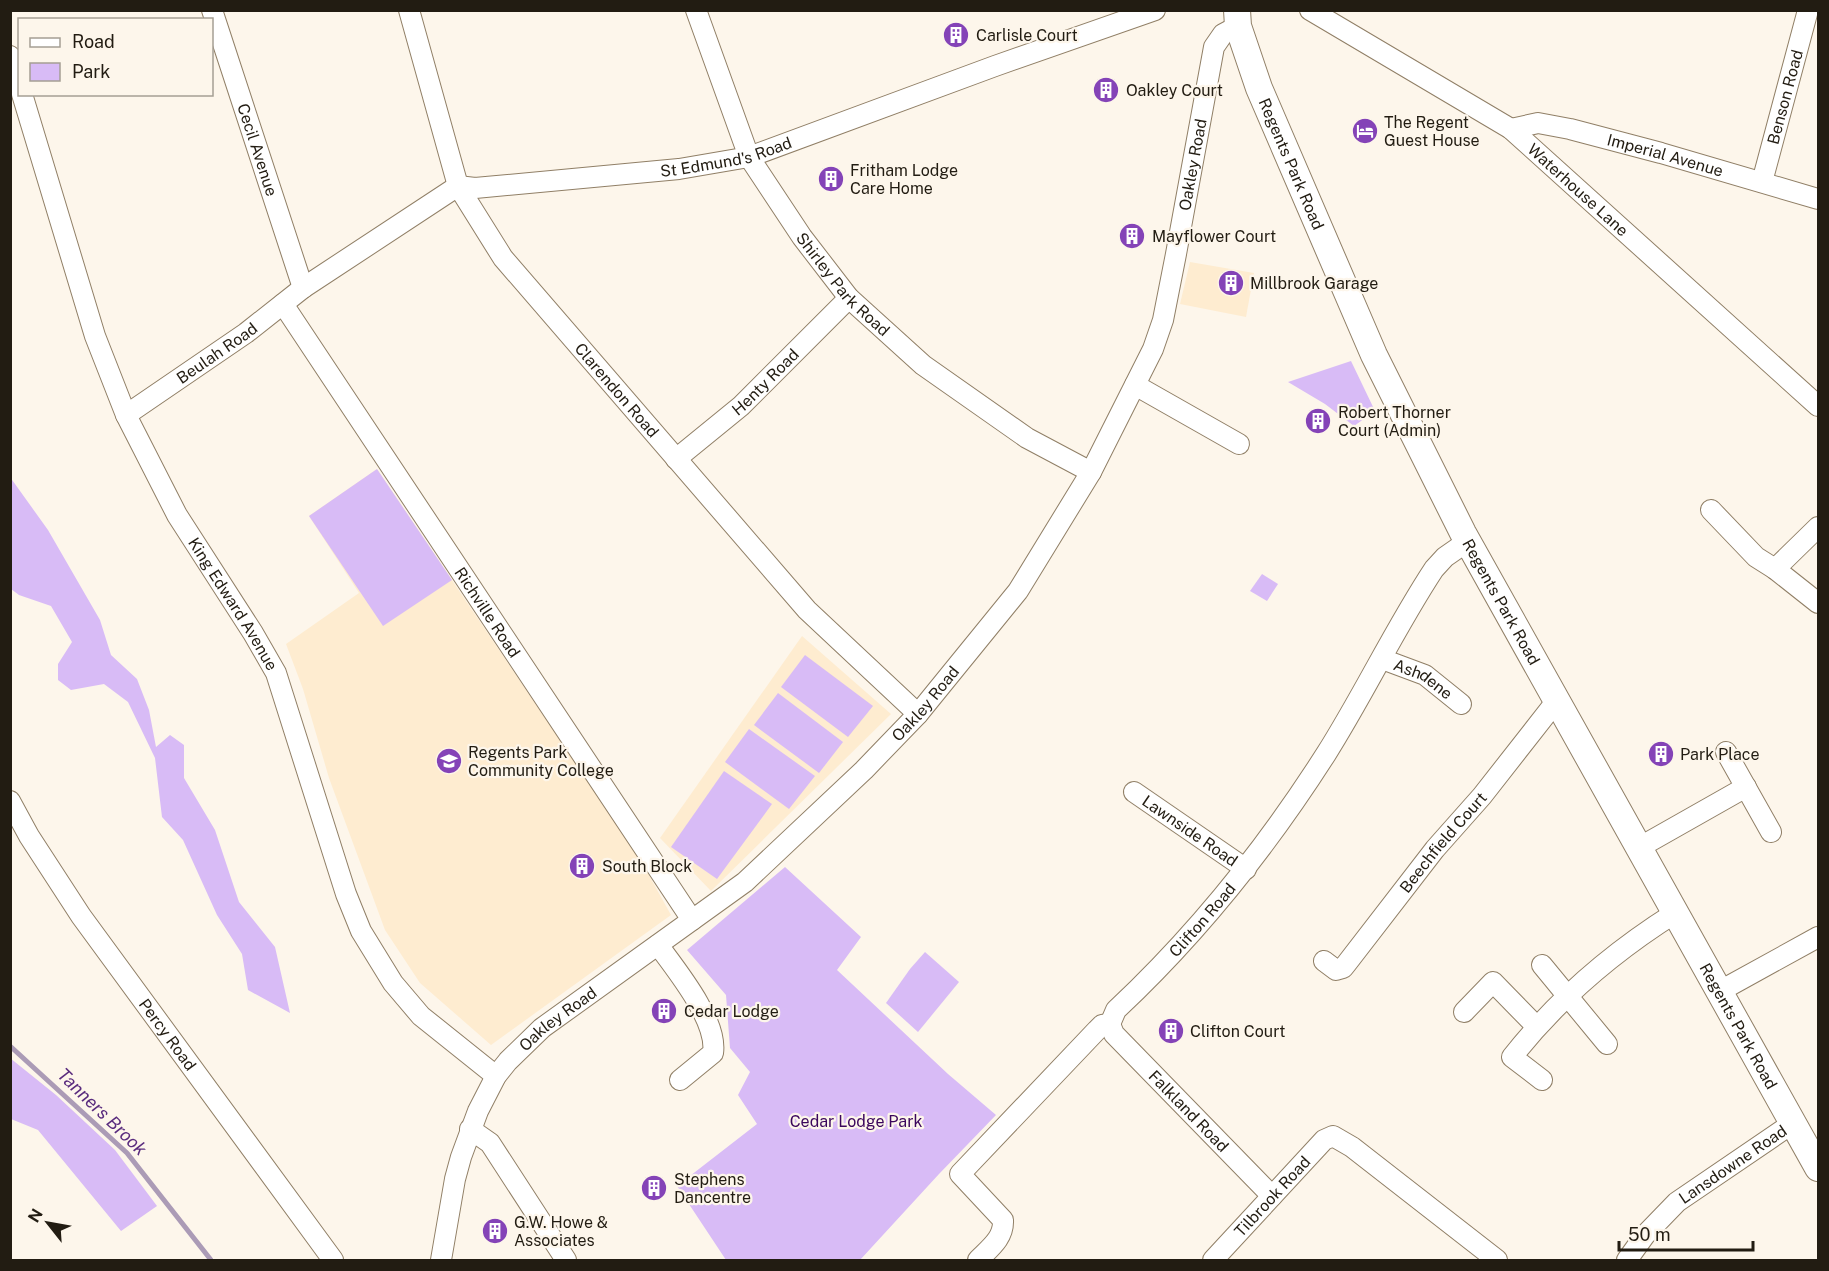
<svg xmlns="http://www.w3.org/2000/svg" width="1829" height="1271" font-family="'Public Sans',sans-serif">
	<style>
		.built { fill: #feecd0 }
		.green { fill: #d8bbf6 }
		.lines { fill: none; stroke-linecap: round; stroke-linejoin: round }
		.stream { stroke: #ab9bb6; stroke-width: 5 }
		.minor-casing { stroke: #907f66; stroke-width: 22 }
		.tertiary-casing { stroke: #907f66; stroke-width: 28 }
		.minor { stroke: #fff; stroke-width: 20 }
		.tertiary { stroke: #fff; stroke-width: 26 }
		.labels { text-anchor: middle; stroke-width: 4.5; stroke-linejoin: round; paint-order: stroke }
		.poi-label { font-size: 16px; fill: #221c12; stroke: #fdf6eb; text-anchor: start }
		.street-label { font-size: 16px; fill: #221c12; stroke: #fdf6eb }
		.park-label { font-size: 16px; fill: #3b065c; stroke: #fdf6eb }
		.water-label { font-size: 18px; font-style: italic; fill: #5a2c7e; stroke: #fdf6eb }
	</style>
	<rect width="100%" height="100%" fill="#fdf6eb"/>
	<g class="built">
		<path d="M1190 262 1254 273 1246 317 1180 304Z"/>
		<path d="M377 469 640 859 671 915 491 1045 420 983 385 930 329 778 303 689 286 644 359 593 309 516Z"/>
		<path d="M802 636 891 714 711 891 660 838Z"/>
	</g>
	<g class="green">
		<path d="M1351 361 1375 411 1354 426 1325 404 1288 382Z"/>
		<path d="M377 469 452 580 383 626 309 516Z"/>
		<path d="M10 477 48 530 100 620 111 655 137 679 149 710 156 747 170 735 184 745V778L215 830 239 902 275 947 290 1013 248 990 242 954 217 915 183 840 162 817 155 758 128 702 104 684 71 690 58 680V664L72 642 51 606 19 595 11 589Z"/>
		<path d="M1262 574 1278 584 1267 601 1250 591Z"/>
		<path d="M805 655 873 706 848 737 781 687Z"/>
		<path d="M778 693 843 742 819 773 754 725Z"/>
		<path d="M749 729 815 776 789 809 725 762Z"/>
		<path d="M724 771 772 804 717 879 671 847Z"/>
		<path d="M785 867 861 937 837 970 948 1074 996 1115 939 1174 860 1260H726L677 1186 757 1124 738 1095 750 1072 730 1048 726 995 687 950Z"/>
		<path d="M925 952 959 982 918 1032 886 1003 910 969Z"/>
		<path d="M10 1058 56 1095 115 1150 157 1206 121 1231 38 1130 11 1119Z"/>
	</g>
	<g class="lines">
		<path class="stream" d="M10 1046 127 1153 211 1260"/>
		<g class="minor-casing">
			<g id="minor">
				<path id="s1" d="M212 10 303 288"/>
				<path id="s2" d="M409 10 458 186 503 258 807 610 918 714"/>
				<path id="s3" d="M696 10 749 157 802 237 849 298 923 365 1027 438 1091 472"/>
				<path id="s4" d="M1310 10 1511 129 1818 406"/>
				<path d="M10 56 20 86"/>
				<path id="s5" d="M22 94 95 336 126 415 177 515 253 633 276 673 346 894 361 931 393 983 421 1016 496 1076"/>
				<path id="s6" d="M1511 129 1538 123 1570 129 1661 153 1818 199"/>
				<path id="s7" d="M1762 182 1808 10"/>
				<path id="s8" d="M283 304 692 920"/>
				<path d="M1135 385 1239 444"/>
				<path id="s9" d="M126 415 246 333 303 288 458 186 475 188 679 169 749 157 995 66 1155 10"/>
				<path id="s10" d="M676 459 741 406 849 298"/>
				<path d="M1711 510 1756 557 1775 569 1818 603"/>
				<path d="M1775 569 1818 527"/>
				<path id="s11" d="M1382 659 1425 675 1461 704"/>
				<path d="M1726 752 1771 832"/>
				<path id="s12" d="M1134 792 1246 869"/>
				<path id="s13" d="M10 801 29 836 81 916 333 1260"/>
				<path d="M1640 847 1746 787"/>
				<path d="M658 945C677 971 718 1021 713 1053L680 1080"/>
				<path id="s14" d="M1324 961 1336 970 1343 968 1347 963 1435 849 1482 796 1558 699"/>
				<path d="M1542 965 1607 1044"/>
				<path d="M1720 991 1818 937"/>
				<path d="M1464 1012 1493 982 1536 1026"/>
				<path id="s15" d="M1110 1024 1116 1010C1197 934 1266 848 1326 754 1364 694 1395 628 1434 569L1445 557 1468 541"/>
				<path id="s16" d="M1110 1024 1114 1034 1272 1196"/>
				<path d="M1542 1080 1512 1057C1557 1000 1613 952 1675 913"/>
				<path d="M470 1129 490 1143 566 1260"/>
				<path id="s17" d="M441 1260 455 1179 461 1157 478 1111 496 1076 508 1061 542 1028 745 882 864 770 918 714 1018 591 1091 472 1153 349 1163 320 1176 254 1214 47 1223 34 1238 26"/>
				<path d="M978 1260C990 1248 1004 1238 1003 1220L960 1174 1097 1030 1102 1025 1110 1024"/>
				<path id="s18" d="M1213 1260 1324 1140 1333 1136 1352 1147 1497 1260"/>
				<path id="s19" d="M1627 1260 1645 1235 1677 1202 1793 1123"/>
			</g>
		</g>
		<g class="tertiary-casing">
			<g id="tertiary">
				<path id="s20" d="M1237 10 1238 26 1259 88 1374 355 1463 533 1818 1168"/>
			</g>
		</g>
		<use href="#minor" class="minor"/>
		<use href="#tertiary" class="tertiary"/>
	</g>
	<defs>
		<g id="building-disc" transform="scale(1.35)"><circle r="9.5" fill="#8443b7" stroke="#fdf6eb"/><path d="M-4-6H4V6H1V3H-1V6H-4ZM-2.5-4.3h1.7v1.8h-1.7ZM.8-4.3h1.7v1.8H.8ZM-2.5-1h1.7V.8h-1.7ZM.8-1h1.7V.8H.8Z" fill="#fff"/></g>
		<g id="hotel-disc" transform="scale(1.35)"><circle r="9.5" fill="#8443b7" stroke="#fdf6eb"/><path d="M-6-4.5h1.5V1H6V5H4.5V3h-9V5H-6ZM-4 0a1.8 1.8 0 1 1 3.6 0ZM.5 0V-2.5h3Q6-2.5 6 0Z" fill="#fff"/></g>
		<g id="school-disc" transform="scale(1.35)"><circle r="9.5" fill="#8443b7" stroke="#fdf6eb"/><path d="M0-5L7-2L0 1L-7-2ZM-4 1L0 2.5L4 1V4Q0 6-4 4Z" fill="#fff"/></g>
	</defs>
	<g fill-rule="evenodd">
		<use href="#building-disc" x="956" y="35"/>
		<use href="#building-disc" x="1106" y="90"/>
		<use href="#hotel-disc" x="1365" y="131"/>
		<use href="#building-disc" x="831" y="179"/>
		<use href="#building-disc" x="1132" y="236"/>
		<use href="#building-disc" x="1231" y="283"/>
		<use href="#building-disc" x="1318" y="421"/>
		<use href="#building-disc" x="1661" y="754"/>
		<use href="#school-disc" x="449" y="761"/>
		<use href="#building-disc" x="582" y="866"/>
		<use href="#building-disc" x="664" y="1011"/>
		<use href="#building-disc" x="1171" y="1031"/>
		<use href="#building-disc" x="654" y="1188"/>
		<use href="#building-disc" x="495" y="1231"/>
	</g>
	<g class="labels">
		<g class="poi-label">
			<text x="976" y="41">Carlisle Court</text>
			<text x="1126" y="96">Oakley Court</text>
			<text x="1384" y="128">The Regent<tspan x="1384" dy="18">Guest House</tspan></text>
			<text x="850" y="176">Fritham Lodge<tspan x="850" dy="18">Care Home</tspan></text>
			<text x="1152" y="242">Mayflower Court</text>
			<text x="1250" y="289">Millbrook Garage</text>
			<text x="1338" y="418">Robert Thorner<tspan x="1338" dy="18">Court (Admin)</tspan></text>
			<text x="468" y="758">Regents Park<tspan x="468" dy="18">Community College</tspan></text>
			<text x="1680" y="760">Park Place</text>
			<text x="602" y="872">South Block</text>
			<text x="684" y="1017">Cedar Lodge</text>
			<text x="1190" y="1037">Clifton Court</text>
			<text x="674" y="1185">Stephens<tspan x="674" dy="18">Dancentre</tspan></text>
			<text x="514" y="1228">G.W. Howe &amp;<tspan x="514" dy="18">Associates</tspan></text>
		</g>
		<g class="street-label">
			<text dy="6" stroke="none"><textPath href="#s7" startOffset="88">Benson Road</textPath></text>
			<text dy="6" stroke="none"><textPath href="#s1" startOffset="147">Cecil Avenue</textPath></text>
			<text dy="6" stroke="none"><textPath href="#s6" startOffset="159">Imperial Avenue</textPath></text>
			<text dy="6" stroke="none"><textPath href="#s9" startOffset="674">St Edmund's Road</textPath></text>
			<text dy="6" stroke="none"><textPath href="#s20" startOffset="164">Regents Park Road</textPath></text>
			<text dy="6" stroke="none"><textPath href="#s17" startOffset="1376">Oakley Road</textPath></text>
			<text dy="6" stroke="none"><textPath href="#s4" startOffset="324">Waterhouse Lane</textPath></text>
			<text dy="6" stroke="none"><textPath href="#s3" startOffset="315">Shirley Park Road</textPath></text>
			<text dy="6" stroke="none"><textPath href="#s9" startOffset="110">Beulah Road</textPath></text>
			<text dy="6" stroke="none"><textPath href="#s10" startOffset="118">Henty Road</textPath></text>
			<text dy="6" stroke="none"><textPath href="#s2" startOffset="442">Clarendon Road</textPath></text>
			<text dy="6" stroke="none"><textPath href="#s20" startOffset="650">Regents Park Road</textPath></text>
			<text dy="6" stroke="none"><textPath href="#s5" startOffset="555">King Edward Avenue</textPath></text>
			<text dy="6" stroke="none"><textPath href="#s8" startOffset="370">Richville Road</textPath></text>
			<text dy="6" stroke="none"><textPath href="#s11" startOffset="46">Ashdene</textPath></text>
			<text dy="6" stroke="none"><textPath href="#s17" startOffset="764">Oakley Road</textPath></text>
			<text dy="6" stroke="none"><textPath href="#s12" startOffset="68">Lawnside Road</textPath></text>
			<text dy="6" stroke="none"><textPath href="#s14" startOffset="183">Beechfield Court</textPath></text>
			<text dy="6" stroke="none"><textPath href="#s15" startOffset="140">Clifton Road</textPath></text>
			<text dy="6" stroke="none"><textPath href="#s17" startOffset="278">Oakley Road</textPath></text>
			<text dy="6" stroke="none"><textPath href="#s20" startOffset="1136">Regents Park Road</textPath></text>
			<text dy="6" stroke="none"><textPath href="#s13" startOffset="282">Percy Road</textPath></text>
			<text dy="6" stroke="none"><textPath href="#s16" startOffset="118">Falkland Road</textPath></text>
			<text dy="6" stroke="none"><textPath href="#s19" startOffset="144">Lansdowne Road</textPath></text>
			<text dy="6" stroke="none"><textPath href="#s18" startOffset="87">Tilbrook Road</textPath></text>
		</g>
		<g class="park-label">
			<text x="856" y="1127">Cedar Lodge Park</text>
		</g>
		<g class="water-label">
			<text transform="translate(102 1112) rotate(44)" y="6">Tanners Brook</text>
		</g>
	</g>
	<rect width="1829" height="1271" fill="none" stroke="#221c12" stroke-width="24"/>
	<rect x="18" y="18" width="195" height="78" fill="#fdf6eb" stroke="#a59f94" stroke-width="1.5"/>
	<rect x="30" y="38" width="30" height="9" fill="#ffffff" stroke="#a59f94" stroke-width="1.5"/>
	<text x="72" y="48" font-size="18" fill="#221c12">Road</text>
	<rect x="30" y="63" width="30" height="18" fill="#d8bbf6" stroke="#a59f94" stroke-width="1.5"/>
	<text x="72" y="78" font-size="18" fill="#221c12">Park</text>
	<g transform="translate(48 1223) rotate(301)" stroke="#fdf6eb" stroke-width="4.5" paint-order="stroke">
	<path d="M0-4.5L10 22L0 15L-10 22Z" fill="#221c12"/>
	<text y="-9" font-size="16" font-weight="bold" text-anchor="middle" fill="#221c12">N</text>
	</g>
	<path d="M1619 1241v9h134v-9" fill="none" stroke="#221c12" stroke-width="3"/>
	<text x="1628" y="1241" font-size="18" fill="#221c12" stroke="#fdf6eb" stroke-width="4.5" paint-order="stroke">50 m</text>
</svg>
